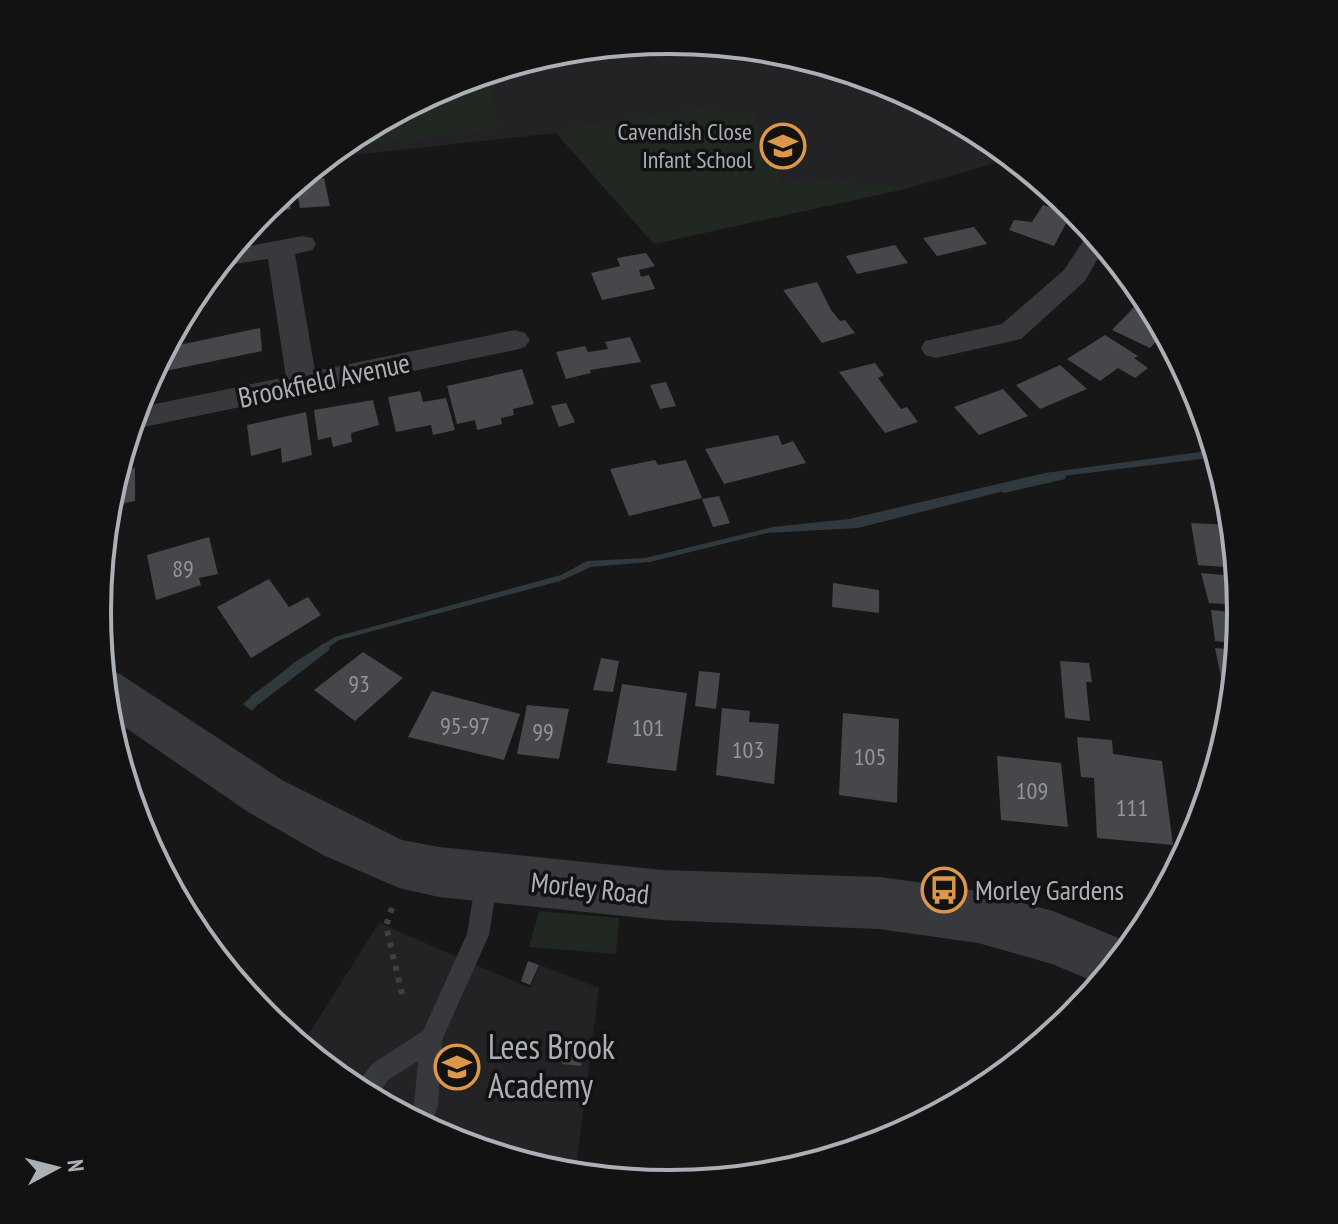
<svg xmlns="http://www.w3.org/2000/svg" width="1338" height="1224" font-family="'PT Sans Narrow',sans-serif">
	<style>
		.built { fill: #232325 }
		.green { fill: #212821 }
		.water { fill: #30393d }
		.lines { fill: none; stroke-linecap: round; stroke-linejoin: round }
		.stream { fill: #30393d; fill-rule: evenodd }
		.building { fill: #46474a }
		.path { stroke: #3e4044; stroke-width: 6; stroke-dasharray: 5 7; stroke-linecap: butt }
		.service { fill: #38393d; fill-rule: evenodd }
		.minor { fill: #38393d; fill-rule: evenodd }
		.tertiary { fill: #38393d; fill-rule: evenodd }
		.labels { text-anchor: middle; stroke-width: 7; stroke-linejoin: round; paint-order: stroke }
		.far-poi-label { font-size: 24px; fill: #aab0b6; stroke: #121213; text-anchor: end }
		.number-label { font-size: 24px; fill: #91969b }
		.street-label { font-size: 28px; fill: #aab0b6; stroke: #121213 }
		.poi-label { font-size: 28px; fill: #aab0b6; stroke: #121213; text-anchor: start }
		.near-poi-label { font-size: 34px; fill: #aab0b6; stroke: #121213; text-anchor: start }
		.rim { fill: none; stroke: #aab0b6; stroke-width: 4 }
	</style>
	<rect width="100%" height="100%" fill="#171718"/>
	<g class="built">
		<path d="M669 40 781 51 888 84 987 137 1012 158 909 188 654 244 556 133 325 158 352 136 451 83 558 51Z"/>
		<path d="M379 923 530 988 540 965 599 988 575 1175 557 1173 450 1140 351 1087 301 1046Z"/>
	</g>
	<g class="green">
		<path d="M488 72 499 129 345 147V141L352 136 451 83Z"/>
		<path d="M698 108 756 115 761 142 781 183 828 180 909 188 654 244 556 133 563 132 561 128Z"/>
		<path d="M539 911 619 918 616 954 529 947Z"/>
	</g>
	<path class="water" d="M1215 450 1217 457 1063 476 858 528 767 533 650 562 591 567 560 581 339 640 277 683 252 711 243 704 295 662 335 637 561 575 587 561 645 558 773 527 849 519 1045 473Z"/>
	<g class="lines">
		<g class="stream">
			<path d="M1061 472 1065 473 1066 476 1065 479 1004 493 999 489 1004 485Z"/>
			<path d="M324 643 328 645 330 648 328 651 259 704 255 705 251 704 249 700 251 696Z"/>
		</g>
	</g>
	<g class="building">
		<path d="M324 178 330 206 300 208 295 183Z"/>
		<path d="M287 189 291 209 259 215 265 207Z"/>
		<path d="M1043 205 1071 214 1054 246 1009 230 1014 220 1032 222Z"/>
		<path d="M974 227 987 244 937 256 923 238Z"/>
		<path d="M895 245 908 263 857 274 846 256Z"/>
		<path d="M646 253 655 266 639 270 641 277 649 275 655 289 602 300 591 273 620 266 617 258Z"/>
		<path d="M817 282 831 310 840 321 845 320 855 333 822 343 783 290Z"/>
		<path d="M1139 302 1152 308 1165 332 1150 348 1112 330Z"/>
		<path d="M260 328 262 351 151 374 165 348Z"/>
		<path d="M1105 335 1138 356 1134 358 1148 368 1135 378 1118 368 1100 381 1067 359Z"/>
		<path d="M630 337 641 362 590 370 591 373 566 379 556 352 585 346 588 352 608 349 605 342Z"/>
		<path d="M875 363 884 375 878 378 898 405 901 409 907 407 918 422 885 433 839 372Z"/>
		<path d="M1060 365 1087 389 1040 409 1016 385Z"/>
		<path d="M522 369 534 404 513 409 514 415 501 418 502 424 477 430 475 420 457 424 447 386Z"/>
		<path d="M666 382 676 406 660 409 650 385Z"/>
		<path d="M1003 389 1028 416 979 435 954 407Z"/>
		<path d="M420 391 423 402 446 398 455 430 433 435 431 425 396 432 388 397Z"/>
		<path d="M373 400 379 425 351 433 352 442 333 447 331 437 318 440 314 410Z"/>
		<path d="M566 403 575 422 559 427 551 406Z"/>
		<path d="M306 412 312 455 282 463 281 448 251 456 247 425Z"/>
		<path d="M778 435 782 445 793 441 806 463 724 484 705 449Z"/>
		<path d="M655 460 658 465 686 460 702 498 629 516 610 469Z"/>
		<path d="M135 468V501L107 507 117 472Z"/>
		<path d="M719 496 730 523 713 527 702 499Z"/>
		<path d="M1191 523 1232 525 1237 568 1198 565Z"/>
		<path d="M209 537 218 574 199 578 201 585 156 600 147 555Z"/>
		<path d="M1201 573 1237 576 1240 605 1209 603Z"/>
		<path d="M269 579 289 607 308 597 321 615 251 658 217 607Z"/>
		<path d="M833 583 879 590V613L832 607Z"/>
		<path d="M1211 610 1241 613 1238 643 1215 641Z"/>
		<path d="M1215 648 1237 650 1234 683 1222 682Z"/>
		<path d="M363 652 403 678 355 721 314 690Z"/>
		<path d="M601 658 619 661 613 692 593 690Z"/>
		<path d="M1060 661 1089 663 1092 682H1086L1090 721 1065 718Z"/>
		<path d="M699 671 720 673 716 709 695 706Z"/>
		<path d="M622 684 687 693 676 771 607 763Z"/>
		<path d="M432 691 520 714 504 760 408 737Z"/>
		<path d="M527 705 569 709 559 759 517 754Z"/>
		<path d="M722 708 750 711 749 722 779 724 774 784 716 775Z"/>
		<path d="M843 713 899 719 897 803 839 795Z"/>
		<path d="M1077 737 1112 740 1113 754 1162 761 1173 845 1097 838 1094 778 1081 777Z"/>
		<path d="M997 756 1061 763 1068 827 1001 820Z"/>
		<path d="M528 961 539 965 530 985 521 981Z"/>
		<path d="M566 1039 585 1042 581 1066 562 1064Z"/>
	</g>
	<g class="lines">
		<path class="path" d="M392 908 386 926 402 994"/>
		<path class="service" d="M487 869 494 872 498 879 489 935 442 1040 438 1105 430 1130 410 1119 414 1105 418 1061 388 1080 374 1100 353 1089 372 1064 423 1031 467 934 476 879 480 872Z"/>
		<g class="minor">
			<path d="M1091 229 1105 246 1085 281 1021 339 936 358 925 355 921 348 925 341 1002 324 1064 270Z"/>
			<path d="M302 236 312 238 316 244 312 250 295 254 315 371 515 330 525 333 530 340 525 347 515 350 129 430 136 408 286 377 268 259 215 267 230 250Z"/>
		</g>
		<path class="tertiary" d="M103 669 120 674 282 780 402 840 439 847 662 870 879 877 924 883 978 891 1053 911 1133 944 1100 984 1052 964 978 943 879 929 662 920 439 897 399 888 323 855 248 812 107 715Z"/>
	</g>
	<defs>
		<g id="school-ring" transform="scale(2.3)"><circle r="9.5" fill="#121213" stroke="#dc974b" stroke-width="1.5"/><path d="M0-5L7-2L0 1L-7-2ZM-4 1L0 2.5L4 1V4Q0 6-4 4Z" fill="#dc974b"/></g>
		<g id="bus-ring" transform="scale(2.3)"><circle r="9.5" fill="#121213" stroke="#dc974b" stroke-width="1.5"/><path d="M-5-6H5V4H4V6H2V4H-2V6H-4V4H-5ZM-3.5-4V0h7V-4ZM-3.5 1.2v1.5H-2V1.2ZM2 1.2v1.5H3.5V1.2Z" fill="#dc974b"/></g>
	</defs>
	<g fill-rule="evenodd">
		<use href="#school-ring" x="783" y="146"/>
		<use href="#bus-ring" x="944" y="890"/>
		<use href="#school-ring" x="457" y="1067"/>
	</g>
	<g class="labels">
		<g class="far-poi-label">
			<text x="752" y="140">Cavendish Close<tspan x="752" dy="28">Infant School</tspan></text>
		</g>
		<g class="number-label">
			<text x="183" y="577">89</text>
			<text x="359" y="692">93</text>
			<text x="465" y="734">95-97</text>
			<text x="648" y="736">101</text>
			<text x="543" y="740">99</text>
			<text x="748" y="758">103</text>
			<text x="870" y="765">105</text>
			<text x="1032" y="799">109</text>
			<text x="1132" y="816">111</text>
		</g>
		<g class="street-label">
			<text transform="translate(324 380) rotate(-12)" y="10">Brookfield Avenue</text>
			<text transform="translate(590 888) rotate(6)" y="10">Morley Road</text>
		</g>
		<g class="poi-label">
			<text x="975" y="900">Morley Gardens</text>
		</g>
		<g class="near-poi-label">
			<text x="488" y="1059">Lees Brook<tspan x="488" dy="39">Academy</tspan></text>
		</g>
	</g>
	<path d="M0 0H1338V1224H0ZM111 612a558 558 0 1 1 1116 0a558 558 0 1 1-1116 0Z" fill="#121213" fill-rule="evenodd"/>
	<path class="rim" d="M111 612a558 558 0 1 1 1116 0a558 558 0 1 1-1116 0Z"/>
	<g transform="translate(56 1168) rotate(83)" stroke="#121213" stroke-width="6" paint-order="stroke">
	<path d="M0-6L14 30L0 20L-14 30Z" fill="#aab0b6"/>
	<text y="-12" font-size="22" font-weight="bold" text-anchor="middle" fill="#aab0b6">N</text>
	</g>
</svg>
